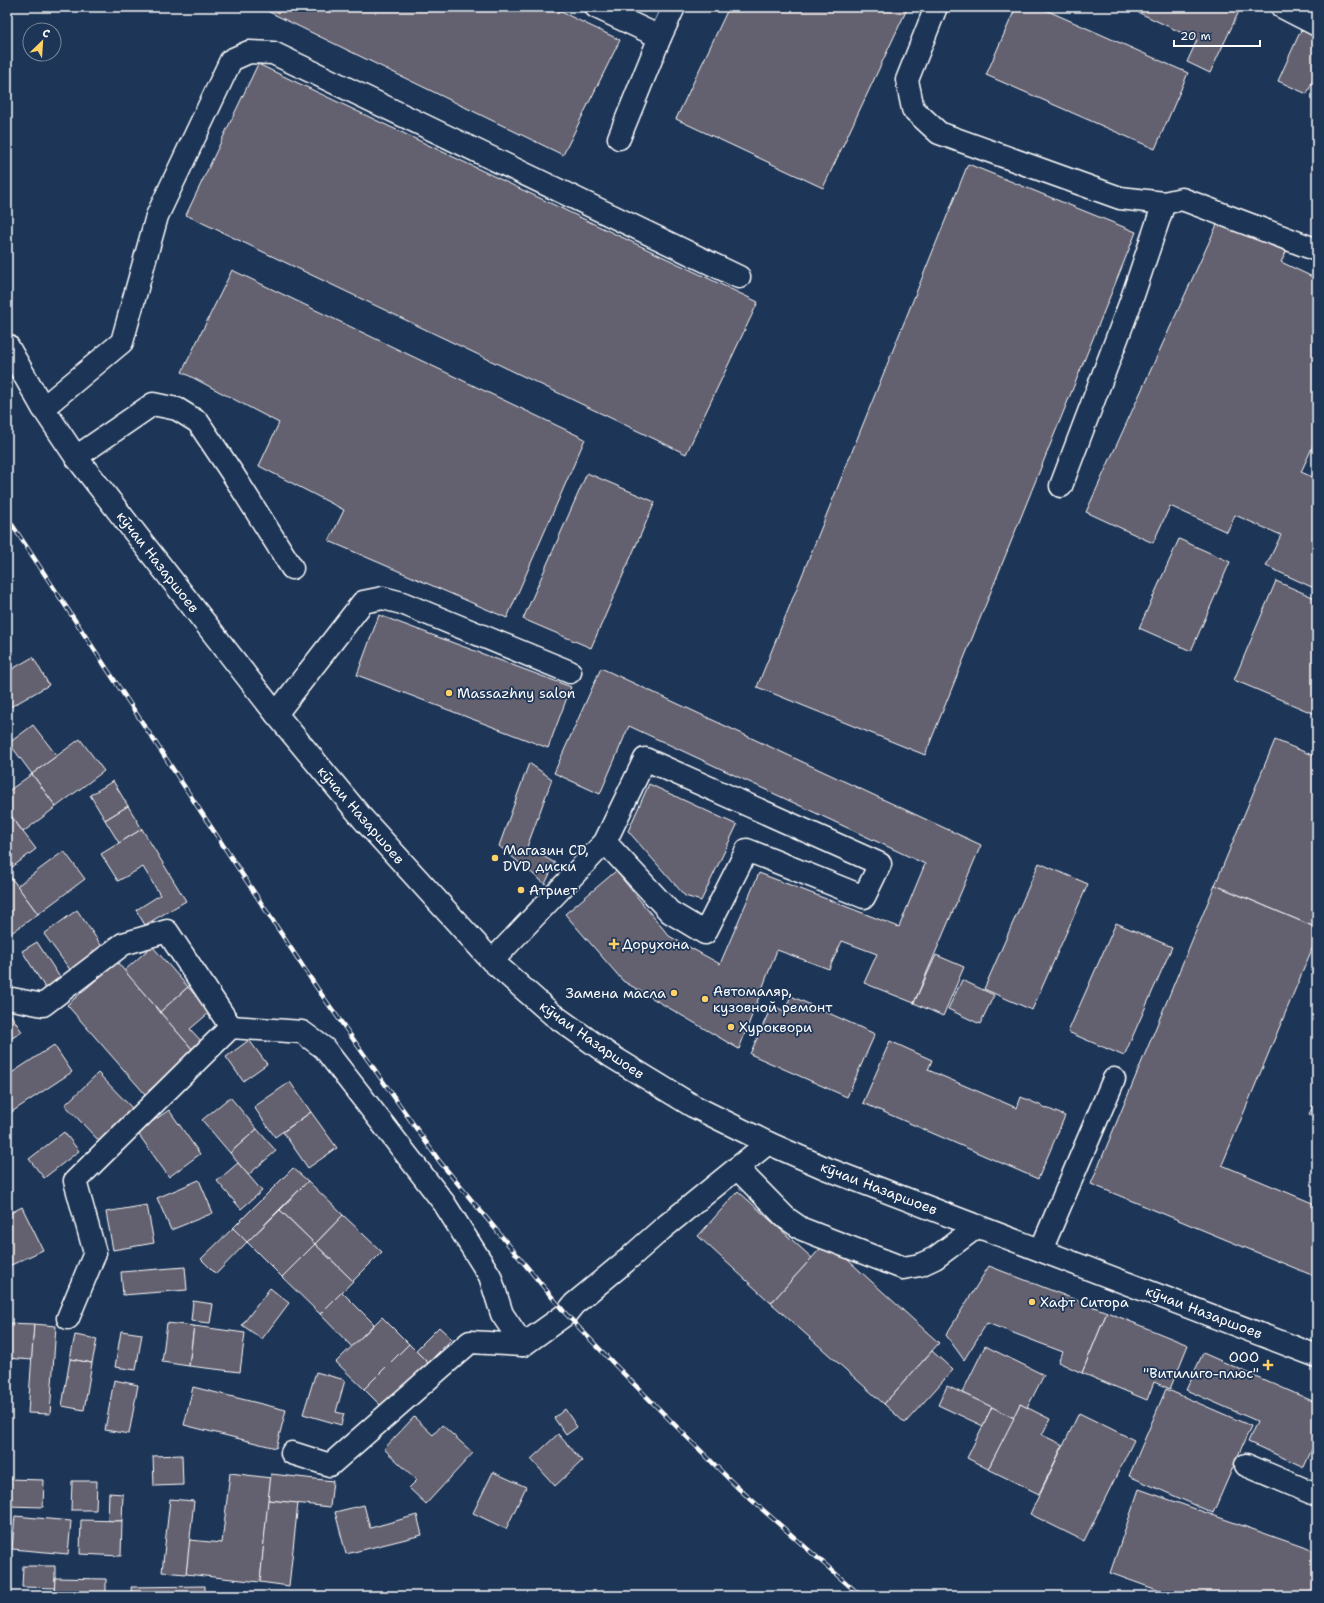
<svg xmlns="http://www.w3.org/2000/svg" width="1324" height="1603" font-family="'Shantell Sans',sans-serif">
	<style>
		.building { fill: #646070; stroke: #fff }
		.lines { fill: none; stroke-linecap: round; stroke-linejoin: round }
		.minor-casing { stroke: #fff; stroke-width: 25 }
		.minor { stroke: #1d3557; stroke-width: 22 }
		.rail-casing { stroke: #fff; stroke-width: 4.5 }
		.rail { stroke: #1d3557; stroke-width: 3; stroke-dasharray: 9; stroke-linecap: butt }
		.poi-dot { fill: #ffd166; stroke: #1d3557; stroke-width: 1.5 }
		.labels { text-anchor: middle; stroke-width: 3.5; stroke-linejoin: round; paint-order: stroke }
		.street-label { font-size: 14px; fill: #fff; stroke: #1d3557 }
		.poi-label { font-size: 14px; fill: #fff; stroke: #1d3557; text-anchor: start }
	</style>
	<rect width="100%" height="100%" fill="#1d3557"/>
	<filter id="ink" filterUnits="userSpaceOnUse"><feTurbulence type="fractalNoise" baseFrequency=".025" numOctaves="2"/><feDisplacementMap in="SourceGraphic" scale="8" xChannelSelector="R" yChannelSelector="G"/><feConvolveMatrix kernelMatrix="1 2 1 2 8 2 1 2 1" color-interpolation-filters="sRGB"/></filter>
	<g filter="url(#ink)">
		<g class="building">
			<path d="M259 7H551L620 40 563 155Z"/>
			<path d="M729 7H908L823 188 676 119Z"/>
			<path d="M1016 7H1039L1188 73 1155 149 986 75Z"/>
			<path d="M1127 7H1241L1210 73 1187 62 1197 40Z"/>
			<path d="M1301 30 1317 37V71L1307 94 1278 81Z"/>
			<path d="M258 64 758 302 686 454 186 215Z"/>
			<path d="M968 164 1136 232 925 755 757 687Z"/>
			<path d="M1220 218 1288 248 1281 262 1317 279V437L1301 472 1317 479 1316 589 1266 566 1281 535 1235 515 1227 532 1170 506 1153 543 1086 512Z"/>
			<path d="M232 270 585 439 507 618 329 541 344 510 259 466 279 423 182 372Z"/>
			<path d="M587 473 655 502 591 648 523 619Z"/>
			<path d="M1179 539 1230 562 1191 651 1139 628Z"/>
			<path d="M1276 581 1317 599V715L1234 680Z"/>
			<path d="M7 602 10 616 7 617Z"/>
			<path d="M379 615 571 687 548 748 357 675Z"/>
			<path d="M33 657 49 685 7 709V672Z"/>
			<path d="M601 668 981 845 914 1003 864 983 877 954 842 941 829 969 777 950 739 1049 623 981 565 914 616 871 669 936 720 964 759 873 899 927 925 864 629 726 600 794 554 773Z"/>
			<path d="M33 725 57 756 32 774 9 743Z"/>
			<path d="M80 739 104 771 56 807 32 774Z"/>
			<path d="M1275 740 1317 757V928L1215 885Z"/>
			<path d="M529 763 552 779 527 847 555 863 545 884 499 846Z"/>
			<path d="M32 774 56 807 23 832 7 810V792Z"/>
			<path d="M113 781 128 806 105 820 90 795Z"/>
			<path d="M649 784 737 825 701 901 685 896 628 831Z"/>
			<path d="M128 806 142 829 119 843 105 820Z"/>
			<path d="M10 815 36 849 7 871V817Z"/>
			<path d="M142 829 186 901 145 925 136 910 160 895 143 867 118 881 101 854Z"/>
			<path d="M64 851 85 879 38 914 17 886Z"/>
			<path d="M1039 863 1088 884 1032 1010 984 989Z"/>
			<path d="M7 872 38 914 7 936Z"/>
			<path d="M1215 885 1317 928V937L1222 1165 1317 1205V1268L1314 1276 1091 1184Z"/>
			<path d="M77 910 103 948 71 971 44 934Z"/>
			<path d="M1116 923 1172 947 1124 1056 1068 1032Z"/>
			<path d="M37 942 61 979 46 989 22 951Z"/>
			<path d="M152 946 188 987 160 1012 124 971Z"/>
			<path d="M936 955 964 967 943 1016 914 1003Z"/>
			<path d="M117 962 194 1051 145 1094 67 1005Z"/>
			<path d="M962 980 994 995 980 1024 948 1009Z"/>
			<path d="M188 987 210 1012 190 1029 203 1043 194 1051 160 1012Z"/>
			<path d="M791 996 875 1034 847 1097 750 1054 772 1005 784 1011Z"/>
			<path d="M7 1009 22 1032 7 1041Z"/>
			<path d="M249 1040 267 1064 243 1081 226 1057Z"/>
			<path d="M890 1041 932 1060 928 1070 1017 1108 1021 1097 1065 1116 1038 1179 863 1103Z"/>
			<path d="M54 1045 72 1072 7 1115V1076Z"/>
			<path d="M98 1073 134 1110 100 1142 65 1105Z"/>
			<path d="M290 1082 311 1112 275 1137 254 1107Z"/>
			<path d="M230 1097 257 1129 230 1153 202 1120Z"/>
			<path d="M1317 1098V1118L1309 1114Z"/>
			<path d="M169 1110 200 1154 169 1177 137 1132Z"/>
			<path d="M311 1112 337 1148 308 1168 283 1132Z"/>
			<path d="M257 1129 276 1151 248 1175 230 1153Z"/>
			<path d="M64 1132 79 1151 44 1178 29 1159Z"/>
			<path d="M1317 1147V1158L1313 1156Z"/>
			<path d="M238 1163 262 1191 241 1209 217 1181Z"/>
			<path d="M293 1168 308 1181 247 1242 233 1228Z"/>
			<path d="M199 1180 213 1213 171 1230 157 1198Z"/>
			<path d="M308 1181 343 1215 315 1244 280 1210Z"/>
			<path d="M738 1191 812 1258 771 1303 698 1236Z"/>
			<path d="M147 1205 154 1243 113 1250 106 1212Z"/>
			<path d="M22 1207 43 1250 7 1267V1215Z"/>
			<path d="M280 1210 315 1244 282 1277 247 1242Z"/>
			<path d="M343 1215 382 1252 353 1281 315 1244Z"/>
			<path d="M233 1228 247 1242 216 1274 201 1259Z"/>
			<path d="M827 1241 939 1343 884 1404 771 1303Z"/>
			<path d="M315 1244 353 1281 320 1314 282 1277Z"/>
			<path d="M989 1266 1107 1312 1082 1373 1058 1362 1063 1352 987 1323 964 1360 946 1335Z"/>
			<path d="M185 1267 187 1290 123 1295 121 1272Z"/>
			<path d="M270 1288 289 1303 262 1339 242 1325Z"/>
			<path d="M342 1292 374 1324 352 1347 320 1314Z"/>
			<path d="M193 1301 213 1304 210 1323 191 1321Z"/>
			<path d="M1107 1312 1188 1345 1170 1389 1154 1382 1147 1400 1082 1373Z"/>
			<path d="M382 1317 409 1344 364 1389 336 1362Z"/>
			<path d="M7 1323 34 1324 32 1360 7 1358Z"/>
			<path d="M167 1323 194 1326 189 1366 162 1362Z"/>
			<path d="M34 1324 56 1326 50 1414 28 1413Z"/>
			<path d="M194 1326 245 1333 240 1372 189 1366Z"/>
			<path d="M439 1327 452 1339 428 1363 415 1351Z"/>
			<path d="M121 1331 142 1334 136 1370 115 1367Z"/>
			<path d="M75 1335 97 1339 92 1363 70 1359Z"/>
			<path d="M409 1344 428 1363 383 1408 364 1389Z"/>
			<path d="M985 1346 1044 1375 1027 1408 1020 1404 1014 1418 962 1393Z"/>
			<path d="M932 1351 953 1370 905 1423 884 1404Z"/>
			<path d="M1203 1353 1317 1403V1438L1304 1467 1248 1442 1257 1421 1186 1390Z"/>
			<path d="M70 1359 92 1363 84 1410 62 1406Z"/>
			<path d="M316 1372 345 1380 336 1412 344 1414 341 1425 303 1414Z"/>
			<path d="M114 1380 138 1385 129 1434 105 1430Z"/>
			<path d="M947 1386 992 1407 983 1426 938 1405Z"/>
			<path d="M193 1387 286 1410 276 1448 184 1425Z"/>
			<path d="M1166 1389 1251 1426 1213 1513 1129 1476Z"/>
			<path d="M1020 1404 1050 1419 1042 1435 1063 1445 1039 1494 988 1469Z"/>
			<path d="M992 1407 1014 1418 988 1469 967 1458Z"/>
			<path d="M565 1409 577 1427 566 1435 554 1418Z"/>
			<path d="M1079 1413 1134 1440 1084 1541 1030 1514Z"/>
			<path d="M414 1417 433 1435 442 1425 473 1453 426 1504 409 1488 417 1480 384 1449Z"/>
			<path d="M558 1434 582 1461 555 1486 531 1459Z"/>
			<path d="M182 1455 183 1485 154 1486 153 1456Z"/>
			<path d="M493 1472 526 1487 506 1529 473 1513Z"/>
			<path d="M230 1473 271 1478 260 1582 186 1574 189 1540 222 1543Z"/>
			<path d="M271 1474 333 1481 330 1507 268 1500Z"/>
			<path d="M7 1479 44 1480 43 1507 7 1506Z"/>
			<path d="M72 1481H97L96 1510H71Z"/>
			<path d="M1139 1489 1317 1552V1596H1174L1110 1573Z"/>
			<path d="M109 1493 123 1494 122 1521H108Z"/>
			<path d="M170 1499 194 1501 186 1574 162 1572Z"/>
			<path d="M268 1500 298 1503 289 1586 260 1582Z"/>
			<path d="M364 1505 370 1528 417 1515 422 1535 346 1554 335 1512Z"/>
			<path d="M15 1516 71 1521 68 1554 12 1549Z"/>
			<path d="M81 1520 122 1521 121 1556 80 1554Z"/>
			<path d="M23 1566H55V1588L22 1587Z"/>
			<path d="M55 1578 106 1579V1596H54Z"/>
			<path d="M205 1586V1596H132L131 1587Z"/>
		</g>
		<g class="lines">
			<g class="minor-casing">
				<g id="minor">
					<path d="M596 7 660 37"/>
					<path d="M936 7 907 80 913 109 939 133 1120 198 1164 203 1182 199 1317 250"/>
					<path d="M1282 7 1317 25"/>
					<path d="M619 138 660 37 674 7"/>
					<path d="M7 345 43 408 76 457 276 714 363 819 492 961 552 1014 611 1056 693 1106 768 1143 825 1168 1317 1356"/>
					<path d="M43 408 122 342 157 216 231 60 249 52 273 53 739 277"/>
					<path d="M76 457 153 404 177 409 198 422 234 476 292 568"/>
					<path d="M1061 486 1130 304 1164 203"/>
					<path d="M276 714 363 602 383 598 402 603 570 672"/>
					<path d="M492 961 605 842 645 759 880 864 864 897 747 850 705 933 670 912 605 842"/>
					<path d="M7 998 43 1005 123 944 167 931 231 1027 75 1181 95 1253 68 1318"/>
					<path d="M231 1027 302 1032 324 1048 444 1203 490 1276 502 1314 523 1345"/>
					<path d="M737 1168 786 1218 802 1229 903 1268 920 1265 935 1258 978 1226"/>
					<path d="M1041 1250 1114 1079"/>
					<path d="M292 1453 330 1465 470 1342 523 1345 566 1314 574 1304 626 1261 662 1229 768 1143"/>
					<path d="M1246 1465 1317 1495"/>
				</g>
			</g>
			<use href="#minor" class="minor"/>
			<g class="rail-casing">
				<path id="rail" d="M7 517 317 988 440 1162 566 1314 617 1367 738 1488 861 1596"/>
			</g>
			<use href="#rail" class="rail"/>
		</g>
	</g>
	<g class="poi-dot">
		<circle cx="449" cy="693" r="4"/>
		<circle cx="495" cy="858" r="4"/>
		<circle cx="521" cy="890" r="4"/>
		<path d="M612 938h4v4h4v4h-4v4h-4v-4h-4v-4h4z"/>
		<circle cx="674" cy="993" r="4"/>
		<circle cx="705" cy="999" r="4"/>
		<circle cx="731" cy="1027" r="4"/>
		<circle cx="1032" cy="1302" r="4"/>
		<path d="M1266 1359h4v4h4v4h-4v4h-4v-4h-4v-4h4z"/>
	</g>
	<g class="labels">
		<g class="street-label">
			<text transform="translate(158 562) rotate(52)" y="5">кӯчаи Назаршоев</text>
			<text transform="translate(361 815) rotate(49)" y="5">кӯчаи Назаршоев</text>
			<text transform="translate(592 1040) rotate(35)" y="5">кӯчаи Назаршоев</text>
			<text transform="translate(879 1188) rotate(21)" y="5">кӯчаи Назаршоев</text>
			<text transform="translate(1204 1312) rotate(21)" y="5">кӯчаи Назаршоев</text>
		</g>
		<g class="poi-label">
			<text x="457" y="698">Massazhny salon</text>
			<text x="503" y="855">Магазин CD,<tspan x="503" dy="16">DVD диски</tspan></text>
			<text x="529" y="895">Атриет</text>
			<text x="622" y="949">Дорухона</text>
			<text x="713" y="996">Автомаляр,<tspan x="713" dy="16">кузовной ремонт</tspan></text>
			<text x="666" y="998" text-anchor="end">Замена масла</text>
			<text x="739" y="1032">Хуроквори</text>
			<text x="1040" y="1307">Хафт Ситора</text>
			<text x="1259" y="1362" text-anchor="end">ООО<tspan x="1259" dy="16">"Витилиго-плюс"</tspan></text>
		</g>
	</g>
	<rect width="1324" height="1603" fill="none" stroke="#1d3557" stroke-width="24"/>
	<rect x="12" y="12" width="1300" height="1579" fill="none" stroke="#fff" stroke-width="1.5" filter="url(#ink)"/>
	<g transform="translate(42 42) rotate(25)"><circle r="19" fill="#1d3557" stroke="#77869a"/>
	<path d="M0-3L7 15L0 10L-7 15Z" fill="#ffd166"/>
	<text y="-6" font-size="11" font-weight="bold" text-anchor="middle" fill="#ffffff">С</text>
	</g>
	<path d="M1174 40v6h86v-6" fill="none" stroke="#ffffff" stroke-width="2"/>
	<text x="1180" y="40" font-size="12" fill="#ffffff" stroke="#1d3557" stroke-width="3" paint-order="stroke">20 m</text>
</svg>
